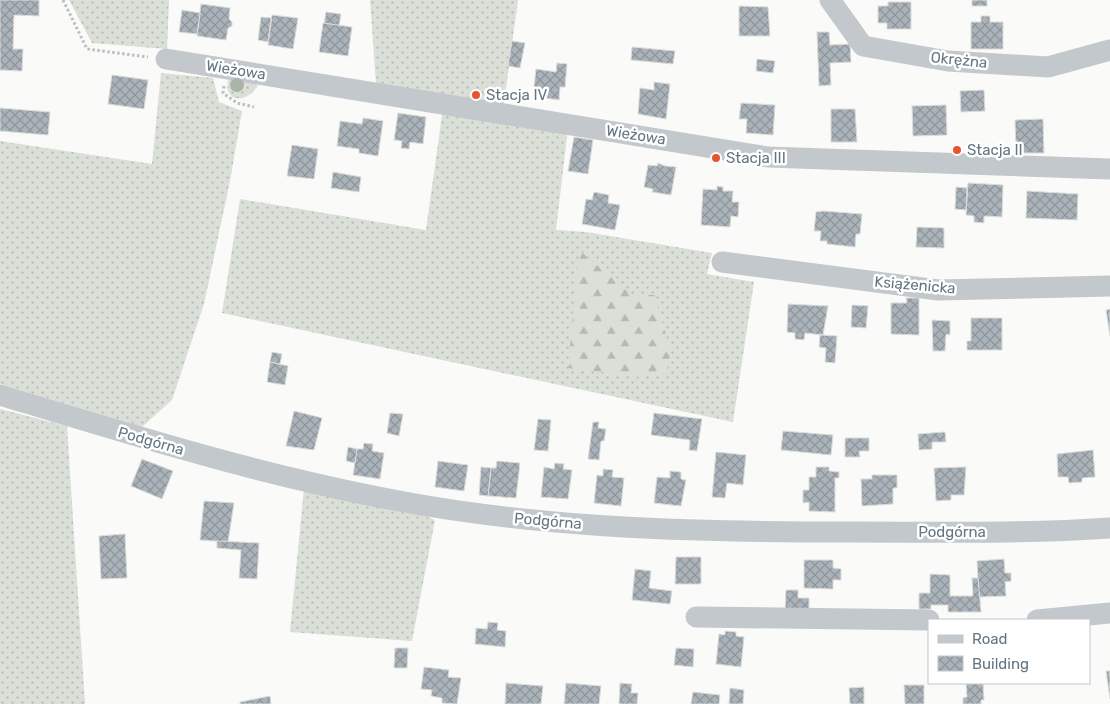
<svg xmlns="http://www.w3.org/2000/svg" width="1110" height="704" font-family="Rubik,sans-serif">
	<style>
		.grass { fill: url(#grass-dots) }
		.forest { fill: url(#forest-firs) }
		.building { fill: url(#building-cross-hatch); stroke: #dcdcda }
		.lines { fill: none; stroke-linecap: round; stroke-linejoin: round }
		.path { stroke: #bbbfc2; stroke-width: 3; stroke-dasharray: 2.5 2.5; stroke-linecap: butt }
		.minor { stroke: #c3c8cc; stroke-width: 21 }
		.tree { fill: #aab4a7 }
		.poi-dot { fill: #e4572e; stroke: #fff; stroke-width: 2 }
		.labels { text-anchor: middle; stroke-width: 5; stroke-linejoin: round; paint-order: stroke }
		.street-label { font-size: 15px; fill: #657683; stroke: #fff }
		.poi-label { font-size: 15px; fill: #657683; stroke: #fff; text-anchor: start }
	</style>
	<defs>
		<pattern id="grass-dots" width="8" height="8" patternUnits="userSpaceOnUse" patternTransform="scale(1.25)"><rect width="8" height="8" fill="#dadfd7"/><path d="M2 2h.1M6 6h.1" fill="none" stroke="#b4b9b4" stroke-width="1.8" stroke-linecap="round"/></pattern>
		<pattern id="forest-firs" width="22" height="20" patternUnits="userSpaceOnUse" patternTransform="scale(1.25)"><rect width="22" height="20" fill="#dadfd7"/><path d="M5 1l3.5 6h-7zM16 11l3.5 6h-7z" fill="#b4b9b4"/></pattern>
		<pattern id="building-cross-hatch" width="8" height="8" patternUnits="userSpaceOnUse" patternTransform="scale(1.25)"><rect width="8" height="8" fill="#aab3b9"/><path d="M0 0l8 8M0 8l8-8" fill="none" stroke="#8e969c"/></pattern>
	</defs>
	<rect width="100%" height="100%" fill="#fafaf8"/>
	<g class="grass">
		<path d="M69 0H169L167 49 92 43Z"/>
		<path d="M370 0H518L504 103 376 84Z"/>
		<path d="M161 73 213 78 219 102 242 111 230 181 204 304 172 400 142 427 0 384V141L152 164Z"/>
		<path d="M231 74 258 85C244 109 218 98 231 74Z"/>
		<path d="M443 108 568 128 556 230 586 232 712 253 707 274 754 282 733 422 222 313 240 199 426 230Z"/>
		<path d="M0 409 67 426 85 704H0Z"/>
		<path d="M304 489 407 508 435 520 412 641 290 632Z"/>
	</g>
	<path class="forest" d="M579 250 632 295H654L671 352 666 373 641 377 568 368Z"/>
	<g class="building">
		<path d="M0 0H39V16L14 15 13 49H23L22 71 0 70Z"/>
		<rect x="972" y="0" width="15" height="6"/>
		<path d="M888 2H911V29H887V23H878V6H888Z"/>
		<path d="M201 4 230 8 229 19 232 22V26L228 28 226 40 197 36Z"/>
		<path d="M739 6 768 7 770 36H739Z"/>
		<path d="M182 10 200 13 197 34 179 32Z"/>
		<path d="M326 12 341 14 339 26 324 24Z"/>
		<path d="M272 15 298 18 293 49 268 45Z"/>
		<path d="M981 16H990V22H1003V49H971V22H981Z"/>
		<path d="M261 17 271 18 268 42 258 40Z"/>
		<path d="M323 23 352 27 348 56 319 52Z"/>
		<path d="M817 32H829L830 45 850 44 851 62 830 63 831 85 819 86Z"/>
		<path d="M512 41 525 43 520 68 508 66Z"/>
		<path d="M632 47 675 51 673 64 631 60Z"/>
		<path d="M757 59 775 61 773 73 756 71Z"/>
		<path d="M557 63 567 64 565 87H560L559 100 533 96 536 69 556 72Z"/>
		<path d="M112 75 148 80 144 109 108 104Z"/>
		<path d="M654 82 670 84 666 119 638 114 640 88 654 90Z"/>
		<path d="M984 90 985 111 961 112 960 91Z"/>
		<path d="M741 103 775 105 773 135 746 133 747 119H739Z"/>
		<path d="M946 105 947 135 913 136 912 106Z"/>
		<path d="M0 108 50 112 48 135 0 131Z"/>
		<path d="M831 109H855L857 142H831Z"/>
		<path d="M398 113 426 117 423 144 410 142 409 149 401 148 402 141 394 140Z"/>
		<path d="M363 118 383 121 378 156 359 153V149L337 146 340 121 362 124Z"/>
		<path d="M1043 119 1044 153H1016L1015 120Z"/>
		<path d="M574 137 593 140 588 174 568 171Z"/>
		<path d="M292 145 318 149 314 179 287 176Z"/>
		<path d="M658 163 665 166 676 167 671 195 652 192 653 189 644 187 648 165 657 166Z"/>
		<path d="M333 172 361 177 359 192 331 188Z"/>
		<path d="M968 183 1003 185 1002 217 984 216V223L974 222V216L966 215Z"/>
		<path d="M717 186 723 187V191H733L732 202H739L738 217 731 216 730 227 701 225 703 189 717 190Z"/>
		<path d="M956 187 967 188 966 210 955 209Z"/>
		<path d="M1027 191 1078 194 1077 220 1026 218Z"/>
		<path d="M594 192 609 195 608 203 620 205 615 230 582 224 586 199 592 200Z"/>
		<path d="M823 211 862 214 860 234H856L855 247 827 244V241H820L821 231H814L816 212Z"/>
		<path d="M917 227 944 228V248L916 247Z"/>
		<path d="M906 298H919V335L891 334V303H907Z"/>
		<path d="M788 304 828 306 823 335 805 333 804 340 795 339V333L787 332Z"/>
		<path d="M852 305 868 306 866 328 851 327Z"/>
		<path d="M1110 309V336L1106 310Z"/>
		<path d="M971 318H1002V350H967V341H971Z"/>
		<path d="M932 320 950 321V335L946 334 945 351H933Z"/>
		<path d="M820 335 837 336 835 363 825 362 826 348 819 347Z"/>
		<path d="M272 352 282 354 280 364 270 362Z"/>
		<path d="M270 362 288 366 285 385 267 382Z"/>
		<path d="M294 411 322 418 314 450 286 446Z"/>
		<path d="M390 413 403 414 399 436 387 433Z"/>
		<path d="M654 413 702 419 697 451 689 450 690 440 651 435Z"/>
		<path d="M538 419 551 420 548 451 534 450Z"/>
		<path d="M593 422H599L598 428 606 429 604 441H601L599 460 588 459Z"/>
		<path d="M783 431 833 435 831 455 781 450Z"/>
		<path d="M945 432 946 442H932V449L919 450 918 434Z"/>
		<path d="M845 438H869V451H859L860 457H845Z"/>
		<path d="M364 443 373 444 372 451 384 453 380 479 353 475 357 449H363Z"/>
		<path d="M348 447 357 449 355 463 346 461Z"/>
		<path d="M1093 450 1095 477 1082 478V482L1069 483 1068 477H1058L1057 454Z"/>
		<path d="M716 452 746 455 743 485 727 483 725 498 712 497Z"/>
		<path d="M142 459 173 471 162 499 131 486Z"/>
		<path d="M438 461 468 465 464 491 435 487Z"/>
		<path d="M497 461 520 463 516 498 488 496 491 468H496Z"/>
		<path d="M555 463 564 464 563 469 572 470 568 499 541 497 544 467 554 469Z"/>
		<path d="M481 467 491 468 488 496 479 495Z"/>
		<path d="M816 467H829V471L839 472V478H835V512L809 511V502L803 503V490H809V477H816Z"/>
		<path d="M966 467 964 495H951V500L936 501 934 468Z"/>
		<path d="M603 469 613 470 612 477 624 478 621 506 594 503 597 475 603 476Z"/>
		<path d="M670 471 681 472V479L686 480 681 506 654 503 657 477 670 478Z"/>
		<path d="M872 475H897V488H893V504L862 506 861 479H872Z"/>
		<path d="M204 501 234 503 228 542 200 540Z"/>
		<path d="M125 534 127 578 101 579 99 536Z"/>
		<path d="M217 541 259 543 257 579 239 578 241 550 217 548Z"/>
		<path d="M676 557H701V584H675Z"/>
		<path d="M1004 559 1005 573H1011V581L1005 582 1006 596 979 597 977 561Z"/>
		<path d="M804 560H833V568L841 569V580H833V589L804 588Z"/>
		<path d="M635 569 651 571 649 588 672 591 670 604 632 600Z"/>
		<path d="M930 574 950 575V596H973L972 578H978L981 612H948V605H931V609H919V593H930Z"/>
		<path d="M786 590H798V598H809V612L785 611Z"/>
		<path d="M488 622 498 623 497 630 506 631 505 647 475 644 476 628 487 629Z"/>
		<path d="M725 631 736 632V636L744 637 741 667 716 664 719 634 725 635Z"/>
		<path d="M395 648H408L407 668H394Z"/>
		<path d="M676 648 694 649 693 667 674 665Z"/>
		<path d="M424 667 449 670 448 677 461 678 457 704 442 703V698L431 696 432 690 421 689Z"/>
		<path d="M1106 671H1110V699Z"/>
		<path d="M506 683 543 686 541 704H505Z"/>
		<path d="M566 683 601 686 599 704H564Z"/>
		<path d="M620 683 632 684 631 693H638L637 704H619Z"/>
		<path d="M966 683H983L984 700H981V704H963V698L967 697Z"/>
		<path d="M904 685H924V704H905Z"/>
		<path d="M864 687V704H850L849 688Z"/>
		<path d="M730 688 744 690 743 704H729Z"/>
		<path d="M693 692 720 695 719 704H691Z"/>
		<path d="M270 696 271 704H240V702Z"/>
	</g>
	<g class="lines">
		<g class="path">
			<path d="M63 0 87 49 148 57"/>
			<path d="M224 86 223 93 237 103 254 107"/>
		</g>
		<g class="minor">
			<path d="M830 0 863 46 948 61 1048 67 1110 50"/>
			<path d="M166 59 768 157 1110 169"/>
			<path d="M722 262 938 290 1110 286"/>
			<path d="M0 395C132 435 263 476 399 501 548 529 699 532 850 532 937 532 1023 534 1110 528"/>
			<path d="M696 617 929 620"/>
			<path d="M1037 620 1110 613"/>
		</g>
	</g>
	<circle class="tree" cx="237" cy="85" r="7"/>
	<g class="poi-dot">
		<circle cx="476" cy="95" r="5"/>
		<circle cx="957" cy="150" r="5"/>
		<circle cx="716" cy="158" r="5"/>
	</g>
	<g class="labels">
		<g class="street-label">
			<text transform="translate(959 60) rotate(6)" y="5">Okrężna</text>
			<text transform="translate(236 70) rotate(9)" y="5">Wieżowa</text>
			<text transform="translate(636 135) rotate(9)" y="5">Wieżowa</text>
			<text transform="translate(915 285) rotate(5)" y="5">Książenicka</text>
			<text transform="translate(151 441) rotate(16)" y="5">Podgórna</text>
			<text transform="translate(548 521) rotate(5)" y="5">Podgórna</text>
			<text x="952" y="537">Podgórna</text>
		</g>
		<g class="poi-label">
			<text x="486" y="100">Stacja IV</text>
			<text x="967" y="155">Stacja II</text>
			<text x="726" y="163">Stacja III</text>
		</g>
	</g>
	<rect x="928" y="619" width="162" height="65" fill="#ffffff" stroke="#c1c8cd"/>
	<rect x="938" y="635" width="25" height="8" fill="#c3c8cc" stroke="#c1c8cd"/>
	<text x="972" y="644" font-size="15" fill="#657683">Road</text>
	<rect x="938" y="656" width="25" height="15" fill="url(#building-cross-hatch)" stroke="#c1c8cd"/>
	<text x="972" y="669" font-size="15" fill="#657683">Building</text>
</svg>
